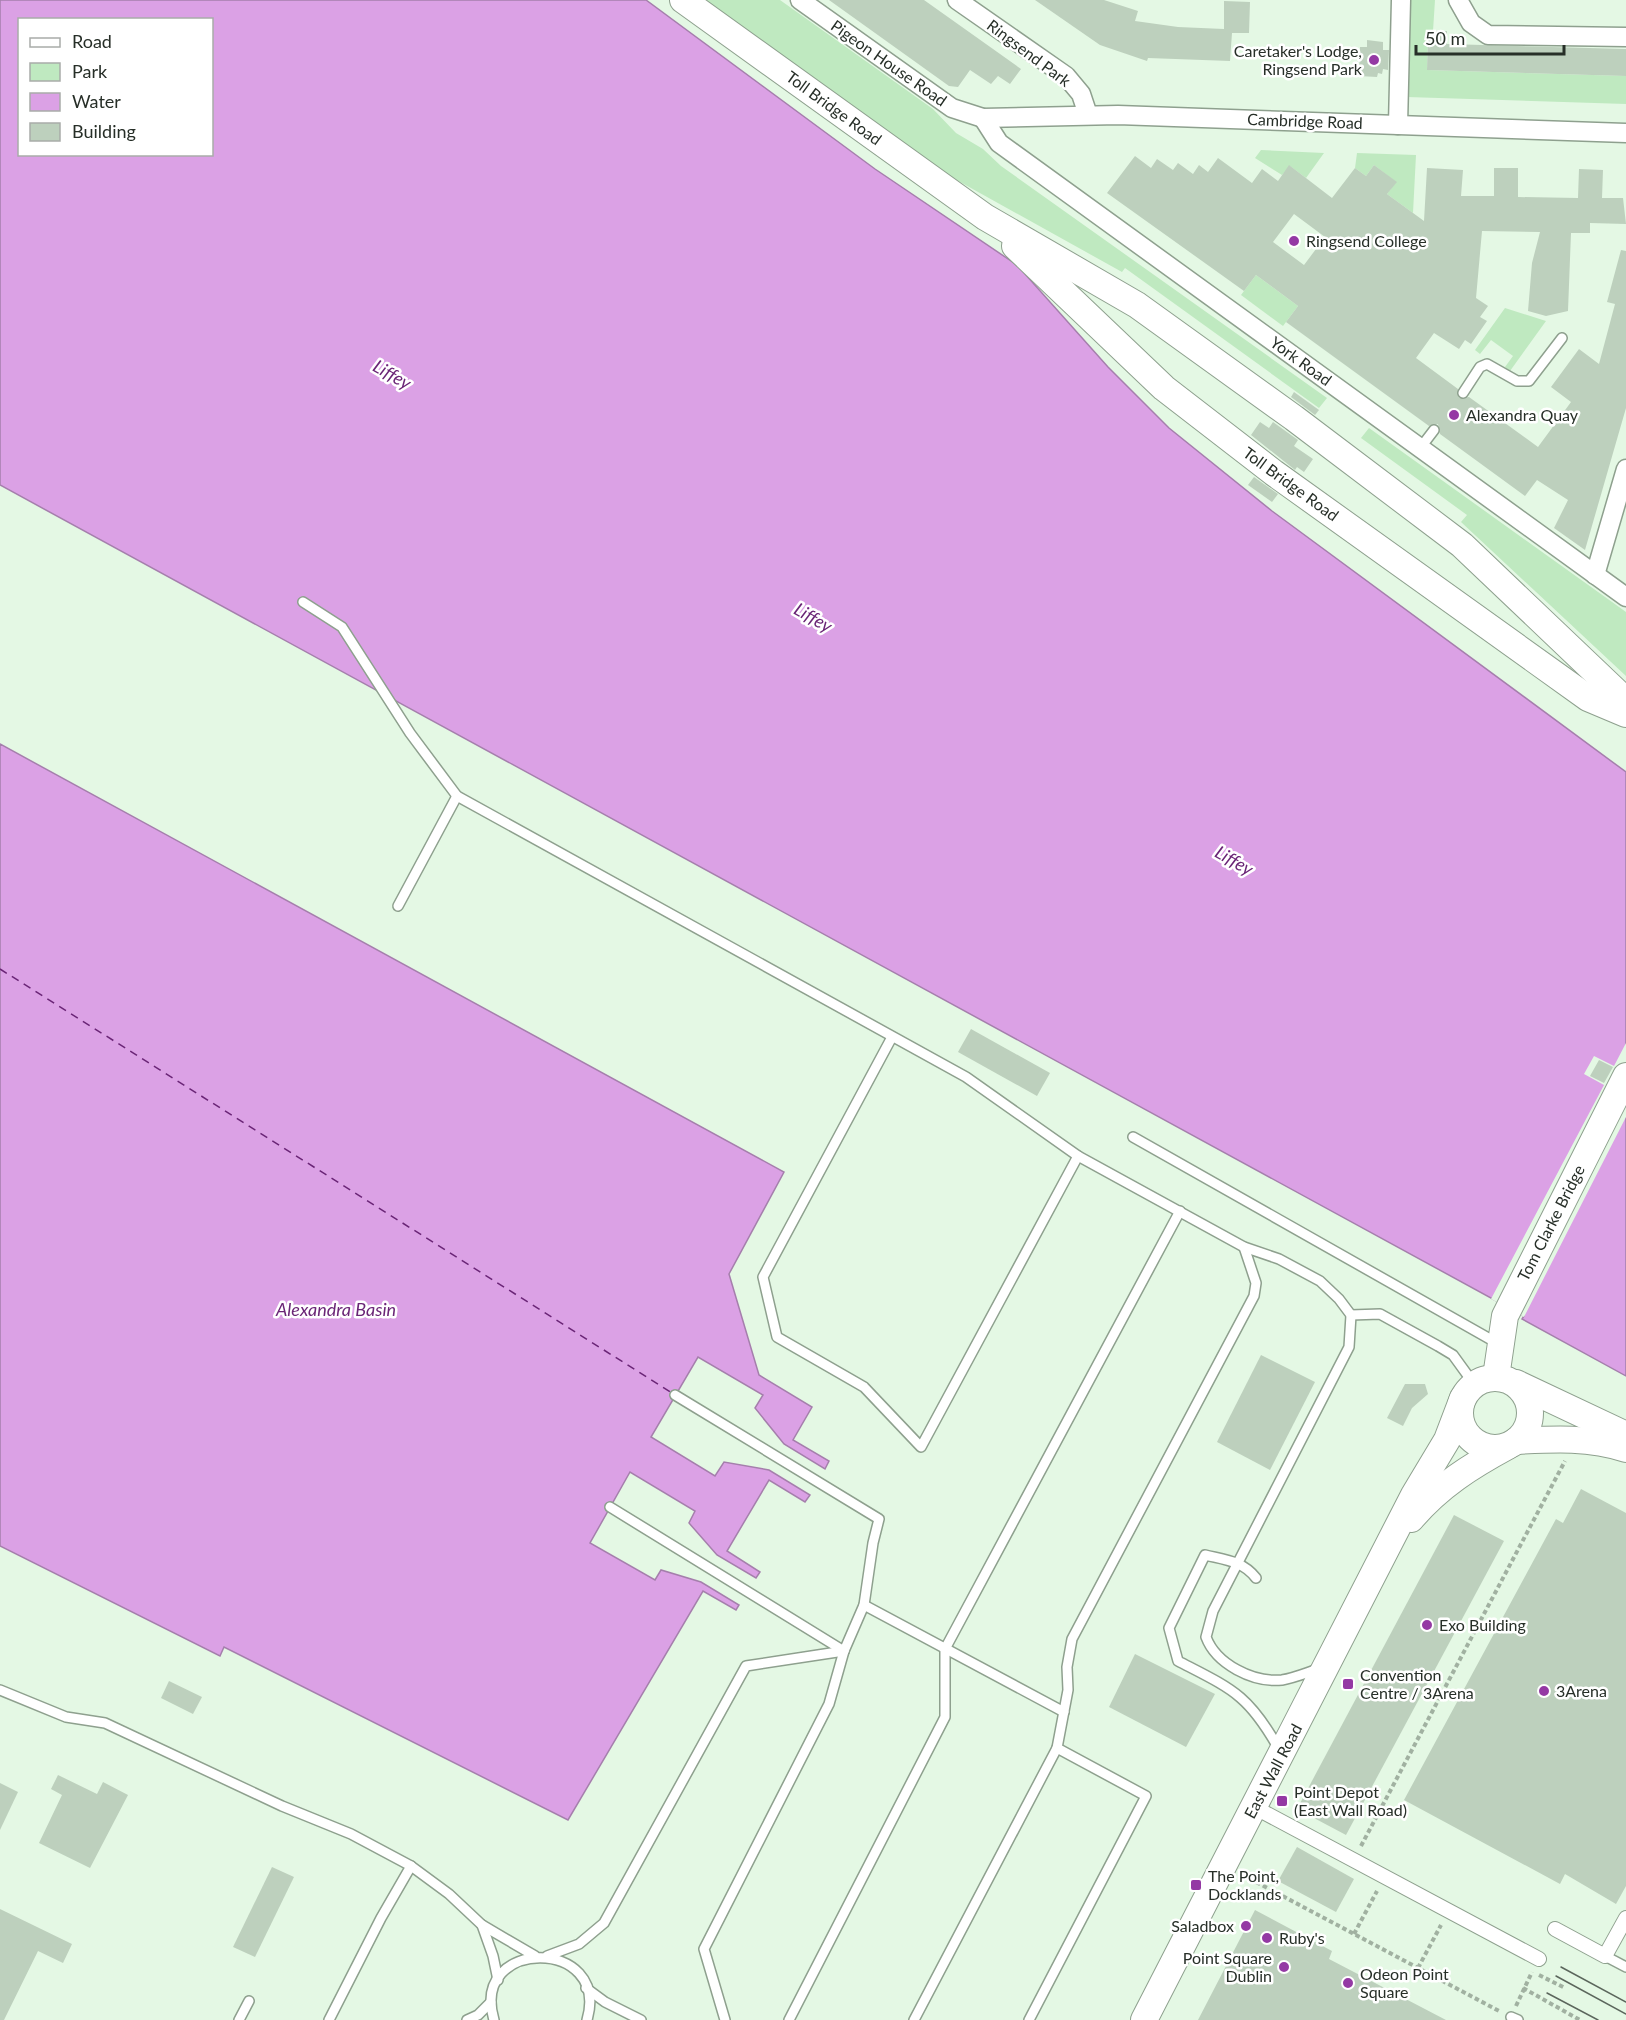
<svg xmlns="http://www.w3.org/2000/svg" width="1626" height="2020" font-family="Lato,sans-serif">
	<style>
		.green { fill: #bfe9c0 }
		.water { fill: #dba1e5; stroke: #a57fac; stroke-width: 1.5; fill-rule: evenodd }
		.pier { fill: #e4f8e4 }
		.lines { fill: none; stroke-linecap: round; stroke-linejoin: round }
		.ferry { stroke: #6a2576; stroke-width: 1.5; stroke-dasharray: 8 6; stroke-linecap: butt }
		.building { fill: #bdd0bd; fill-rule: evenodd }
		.service-casing { stroke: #8ea08e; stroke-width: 12 }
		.pedestrian-casing { stroke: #8ea08e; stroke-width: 16 }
		.minor-casing { stroke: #8ea08e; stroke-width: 21 }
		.secondary-casing { stroke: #8ea08e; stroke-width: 28 }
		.path { stroke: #a1b1a1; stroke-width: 4; stroke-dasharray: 4.5 3; stroke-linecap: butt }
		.service { stroke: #fff; stroke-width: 9 }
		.pedestrian { stroke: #fff; stroke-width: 14 }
		.minor { stroke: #fff; stroke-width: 18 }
		.secondary { stroke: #fff; stroke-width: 26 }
		.tram { stroke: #5b665c; stroke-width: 1.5 }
		.poi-dot { fill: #9439a4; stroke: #fff; stroke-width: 2 }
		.labels { text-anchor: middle; stroke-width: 5; stroke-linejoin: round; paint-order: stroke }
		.poi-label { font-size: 16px; fill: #272f28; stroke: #fff; text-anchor: start }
		.street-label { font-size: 16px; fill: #272f28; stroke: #fff }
		.water-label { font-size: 18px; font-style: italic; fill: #6a2576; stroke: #fff }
	</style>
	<rect width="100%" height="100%" fill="#e4f8e4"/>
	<g class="green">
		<path d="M697 0H780L933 109 956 133 983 149 1001 166 1327 398 1319 408 1125 268 1122 272 926 163Z"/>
		<path d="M1409 0H1435L1433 31H1428L1427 70 1626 76V104L1407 97Z"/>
		<path d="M1261 150 1324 153 1306 178 1290 166 1282 175 1255 158Z"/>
		<path d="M1357 153 1416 155 1413 213 1387 194 1396 182 1374 165 1366 176 1355 168Z"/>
		<path d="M1256 275 1298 306 1283 326 1241 295Z"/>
		<path d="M1505 308 1546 321 1510 371 1505 367 1513 356 1491 340 1480 354 1475 350Z"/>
		<path d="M1369 428 1626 612V676L1461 522 1467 515 1361 438Z"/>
	</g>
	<g class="water">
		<path d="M0 0H646L875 169 1017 265 1108 367 1169 428 1272 511 1626 772V1376L1522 1319 1524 1316 0 485ZM20 20H212V154H20Z"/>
		<path d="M0 744 784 1172 729 1274 759 1375 812 1407 793 1440 829 1461 825 1469 784 1444 755 1408 763 1395 698 1357 651 1437 715 1476 724 1462 769 1470 810 1495 805 1502 769 1480 727 1551 760 1572 756 1578 717 1555 689 1523 695 1511 630 1472 590 1543 655 1580 661 1570 701 1582 739 1605 736 1610 703 1591 568 1820 224 1647 220 1656 0 1546Z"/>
	</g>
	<path class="pier" d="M1626 1043V1117L1524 1317 1491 1299 1604 1085 1584 1074 1594 1056 1614 1066Z"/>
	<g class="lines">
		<path class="ferry" d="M0 969 672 1393"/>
	</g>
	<g class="building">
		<path d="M829 0H924L1021 69 1010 84 998 76 991 84 970 70 958 87 949 86Z"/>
		<path d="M1035 0H1104L1138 11 1135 21 1178 27 1224 29V1L1250 2 1249 33H1232L1230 61 1148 58 1147 61 1100 45Z"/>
		<path d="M1428 31H1447V44L1626 49V76L1427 70Z"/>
		<path d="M1367 40 1383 42V50H1389L1388 70 1383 69 1382 74 1378 73 1377 77 1359 76 1360 47H1367Z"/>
		<path d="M1135 156 1151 168 1157 159 1173 170 1178 163 1193 174 1199 165 1208 172 1218 158 1252 183 1262 169 1278 181 1289 165 1332 198 1355 168 1366 176 1374 165 1397 182 1387 194 1424 221 1427 168 1463 170 1461 196H1494V168H1518V197L1578 198 1579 169 1603 170 1602 198H1623L1626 224 1590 223V233H1571L1568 311 1546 316 1528 311 1532 263 1540 232 1482 231 1476 298 1488 306 1480 317 1487 321 1471 344 1465 340 1459 349 1434 333 1416 358 1458 389 1459 398 1469 397 1538 447 1571 402 1551 387 1579 349 1599 364 1615 304 1607 302 1621 250 1626 251V408L1585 550 1554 528 1568 500 1537 480 1525 496 1440 434 1438 424 1429 426 1286 322 1298 306 1256 275 1244 291 1107 193ZM1294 214 1325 237 1304 265 1273 242Z"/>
		<path d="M1294 392 1319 410 1315 415 1291 397Z"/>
		<path d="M1260 422 1269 428 1273 422 1298 440 1294 446 1313 459 1304 472 1297 467 1295 470 1251 435Z"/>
		<path d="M1254 477 1278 494 1272 502 1248 485Z"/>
		<path d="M971 1029 1050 1073 1037 1096 958 1052Z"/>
		<path d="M1599 1060 1613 1067 1604 1083 1590 1076Z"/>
		<path d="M1261 1355 1315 1382 1270 1470 1217 1442Z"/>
		<path d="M1405 1384H1425L1428 1394 1412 1408 1403 1426 1387 1418Z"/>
		<path d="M1581 1489 1626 1513V1886L1616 1904 1565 1874 1560 1884 1404 1800 1556 1519 1563 1523Z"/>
		<path d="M1454 1515 1504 1541 1346 1835 1297 1809Z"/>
		<path d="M1135 1654 1215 1694 1186 1747 1109 1707Z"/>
		<path d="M169 1681 202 1697 193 1714 161 1698Z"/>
		<path d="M58 1775 97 1794 103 1782 128 1795 90 1868 39 1843 62 1795 51 1789Z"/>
		<path d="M0 1783 18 1792 0 1830Z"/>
		<path d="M1297 1847 1354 1879 1336 1912 1278 1881Z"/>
		<path d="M272 1867 294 1877 255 1957 233 1947Z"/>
		<path d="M0 1909 72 1944 63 1963 38 1951 4 2020H0Z"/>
		<path d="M1255 1910 1332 1951 1329 1959 1446 2020H1198Z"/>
	</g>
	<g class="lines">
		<g class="service-casing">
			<g id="service">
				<path d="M1463 393 1480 367 1487 364 1517 381H1529L1562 338"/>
				<path d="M1421 447 1434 430"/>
				<path d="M303 602 342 627 410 733 457 796 966 1077 1078 1156 1244 1247 1279 1259 1320 1281 1339 1299 1351 1315 1349 1347 1213 1611 1206 1637C1216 1664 1253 1683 1282 1680 1294 1678 1306 1673 1318 1669"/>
				<path d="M398 906 457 796"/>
				<path d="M892 1037 763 1277 777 1337 864 1387 921 1447 1078 1156"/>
				<path d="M1133 1137 1497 1343"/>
				<path d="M1351 1315 1380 1314 1438 1346 1453 1355 1474 1384"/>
				<path d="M675 1395 879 1519 873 1543 864 1605 844 1651 829 1704 704 1949 725 2020"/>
				<path d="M610 1507 844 1651"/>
				<path d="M1256 1578C1243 1561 1226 1560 1205 1555L1169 1628 1178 1661C1232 1689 1248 1694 1279 1749"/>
				<path d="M864 1605 1064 1712"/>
				<path d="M0 1690 66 1717 105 1723 282 1806 351 1834 411 1866 449 1894 482 1925 535 1956"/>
				<path d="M1057 1748 1068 1690 1067 1667 1072 1639 1254 1296 1256 1283 1244 1247"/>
				<path d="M482 1925 493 1956 498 1980"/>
				<path d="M547 1956 579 1944 604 1923 746 1666 844 1651"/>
				<path d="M1605 1956 1626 1967"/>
				<path d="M586 1988 605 2002 641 2020"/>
				<path d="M1511 2017 1518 2020"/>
				<path d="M239 2020 249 2001"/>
				<path d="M329 2020 381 1918 411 1866"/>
				<path d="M467 2020 478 2015 491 2002"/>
				<path d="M494 2020C469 1937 611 1937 587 2020"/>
				<path d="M789 2020 945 1717V1649L1180 1211"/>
				<path d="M914 2020 1057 1748 1146 1796 1029 2020"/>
			</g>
		</g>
		<g class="pedestrian-casing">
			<g id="pedestrian">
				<path d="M1254 1807 1539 1959"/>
				<path d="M1555 1929 1605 1956 1626 1918"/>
			</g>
		</g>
		<g class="minor-casing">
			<g id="minor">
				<path d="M800 0 952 108 983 118 1118 115 1626 133"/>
				<path d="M957 0 1066 76 1081 94 1088 115"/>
				<path d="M1458 0 1471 23 1488 35 1626 37"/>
				<path d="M983 118 999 143 1626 597"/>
				<path d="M1398 125 1401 0"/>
				<path d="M1595 575 1626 469"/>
			</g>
		</g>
		<g class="secondary-casing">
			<g id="secondary">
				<path d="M683 0 985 217 1137 305 1294 418 1462 545 1626 701"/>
				<path d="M1015 246 1164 388 1274 473 1588 698 1626 714"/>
				<path d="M1496 1377 1505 1316 1626 1076"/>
				<circle cx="1495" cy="1413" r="35"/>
				<path d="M1516 1383 1626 1435"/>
				<path d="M1516 1441C1554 1439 1590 1437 1626 1449"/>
				<path d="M1411 1519C1439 1486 1471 1466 1508 1446"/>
				<path d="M1144 2020 1414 1495 1447 1440 1463 1398"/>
			</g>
		</g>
		<g class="path">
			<path d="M1361 1846 1565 1461"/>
			<path d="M1243 1875 1501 2012"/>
			<path d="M1354 1934 1377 1891"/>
			<path d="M1418 1968 1441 1925"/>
			<path d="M1539 1975 1565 1988"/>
			<path d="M1523 1988 1580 2020"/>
			<path d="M1516 2006 1532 1972"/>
		</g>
		<use href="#service" class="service"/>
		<use href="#pedestrian" class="pedestrian"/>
		<use href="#minor" class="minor"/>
		<use href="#secondary" class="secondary"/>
		<g class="tram">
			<path d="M1561 1967 1626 2002"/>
			<path d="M1556 1976 1626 2014"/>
			<path d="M1547 1993 1598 2020"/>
		</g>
	</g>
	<g class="poi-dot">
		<circle cx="1374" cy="60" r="6"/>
		<circle cx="1294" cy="241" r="6"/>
		<circle cx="1454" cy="415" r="6"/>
		<circle cx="1427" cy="1625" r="6"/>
		<rect x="1342" y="1678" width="12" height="12" rx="3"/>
		<circle cx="1544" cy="1691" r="6"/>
		<rect x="1276" y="1795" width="12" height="12" rx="3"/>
		<rect x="1190" y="1879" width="12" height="12" rx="3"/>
		<circle cx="1246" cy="1926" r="6"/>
		<circle cx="1267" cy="1938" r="6"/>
		<circle cx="1284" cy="1967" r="6"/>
		<circle cx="1348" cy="1983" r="6"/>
	</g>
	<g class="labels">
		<g class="poi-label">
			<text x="1362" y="57" text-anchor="end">Caretaker's Lodge,<tspan x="1362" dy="18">Ringsend Park</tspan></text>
			<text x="1306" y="247">Ringsend College</text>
			<text x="1466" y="421">Alexandra Quay</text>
			<text x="1439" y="1631">Exo Building</text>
			<text x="1360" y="1681">Convention<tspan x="1360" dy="18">Centre / 3Arena</tspan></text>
			<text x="1556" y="1697">3Arena</text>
			<text x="1294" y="1798">Point Depot<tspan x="1294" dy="18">(East Wall Road)</tspan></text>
			<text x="1208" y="1882">The Point,<tspan x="1208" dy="18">Docklands</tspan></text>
			<text x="1234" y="1932" text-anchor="end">Saladbox</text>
			<text x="1279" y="1944">Ruby's</text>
			<text x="1272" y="1964" text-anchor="end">Point Square<tspan x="1272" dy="18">Dublin</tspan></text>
			<text x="1360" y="1980">Odeon Point<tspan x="1360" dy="18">Square</tspan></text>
		</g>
		<g class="street-label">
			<text transform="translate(1029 53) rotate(37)" y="6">Ringsend Park</text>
			<text transform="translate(889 63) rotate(35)" y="6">Pigeon House Road</text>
			<text transform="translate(834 108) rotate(36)" y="6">Toll Bridge Road</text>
			<text transform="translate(1305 121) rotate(2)" y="6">Cambridge Road</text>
			<text transform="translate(1301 361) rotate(36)" y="6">York Road</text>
			<text transform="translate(1291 484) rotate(36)" y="6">Toll Bridge Road</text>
			<text transform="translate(1551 1223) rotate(-63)" y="6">Tom Clarke Bridge</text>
			<text transform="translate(1273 1771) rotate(-62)" y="6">East Wall Road</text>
		</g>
		<g class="water-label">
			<text transform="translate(392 375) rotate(30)" y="6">Liffey</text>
			<text transform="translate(813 618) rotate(30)" y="6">Liffey</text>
			<text transform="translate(1234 861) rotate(30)" y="6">Liffey</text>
			<text x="336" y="1316">Alexandra Basin</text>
		</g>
	</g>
	<rect x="18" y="18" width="195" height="138" fill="#ffffff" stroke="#a9aca9" stroke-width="1.5"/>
	<rect x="30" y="38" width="30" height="9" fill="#ffffff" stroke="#a9aca9" stroke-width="1.5"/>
	<text x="72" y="48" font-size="18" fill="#272f28">Road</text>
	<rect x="30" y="63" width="30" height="18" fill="#bfe9c0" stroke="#a9aca9" stroke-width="1.5"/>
	<text x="72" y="78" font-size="18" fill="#272f28">Park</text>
	<rect x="30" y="93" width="30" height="18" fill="#dba1e5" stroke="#a9aca9" stroke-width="1.5"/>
	<text x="72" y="108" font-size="18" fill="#272f28">Water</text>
	<rect x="30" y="123" width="30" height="18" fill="#bdd0bd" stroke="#a9aca9" stroke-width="1.5"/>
	<text x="72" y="138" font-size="18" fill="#272f28">Building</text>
	<path d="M1416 45v9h148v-9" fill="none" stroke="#272f28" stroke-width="3"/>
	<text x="1425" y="45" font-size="18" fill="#272f28" stroke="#ffffff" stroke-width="4.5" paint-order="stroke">50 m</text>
</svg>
